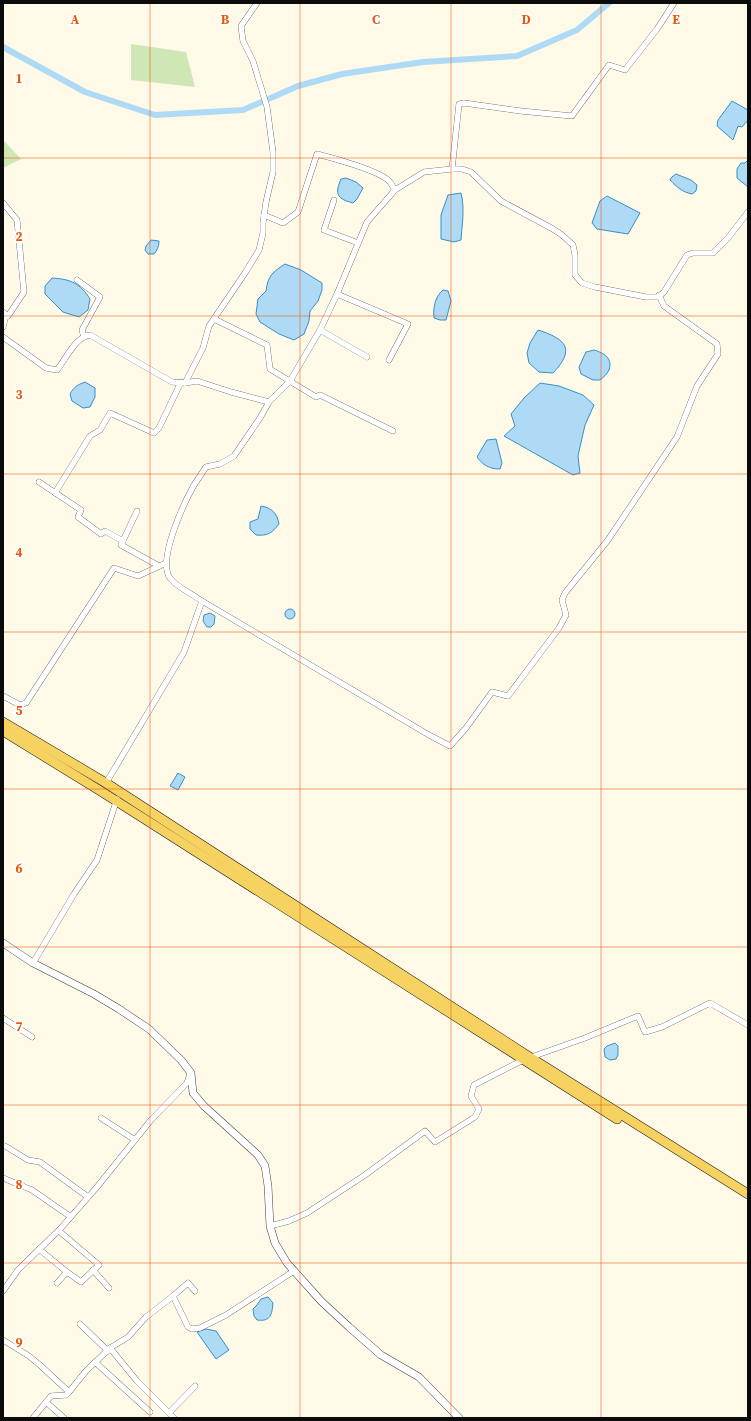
<svg xmlns="http://www.w3.org/2000/svg" width="751" height="1421" font-family="'Source Serif 4',serif">
	<style>
		.green { fill: #cee7b4 }
		.water { fill: #aedaf5; stroke: #378fca }
		.lines { fill: none; stroke-linecap: round; stroke-linejoin: round }
		.canal { stroke: #aedaf5; stroke-width: 6 }
		.minor-casing { stroke: #3e3e3e; stroke-width: 6 }
		.tertiary-casing { stroke: #3e3e3e; stroke-width: 8 }
		.primary-casing { stroke: #1c1c1c; stroke-width: 10 }
		.minor { stroke: #fff; stroke-width: 5.5 }
		.tertiary { stroke: #fff; stroke-width: 7 }
		.primary { stroke: #f6d261; stroke-width: 9 }
		.grid { fill: none; stroke: #e8590c; stroke-width: 1; stroke-opacity: 0.55 }
		.grid-label { font-size: 13px; text-anchor: middle; font-weight: bold; fill: #e8590c; stroke: #fff; stroke-width: 4; stroke-linejoin: round; paint-order: stroke }
	</style>
	<rect width="100%" height="100%" fill="#fffae8"/>
	<g class="green">
		<path d="M131 44 186 52 195 87 131 80Z"/>
		<path d="M3 140 21 159 3 168Z"/>
	</g>
	<g class="water">
		<path d="M732 101 748 110V120L742 127 738 126 733 140 717 126 718 120Z"/>
		<path d="M748 160V187L737 178V169L741 163H745Z"/>
		<path d="M676 174 691 180 697 185 696 191 692 194C682 192 677 187 670 180L672 177Z"/>
		<path d="M346 178 356 182 363 188 357 199 353 203C338 199 334 195 341 179Z"/>
		<path d="M461 193C465 209 462 224 461 240L454 242 441 239V215L448 195Z"/>
		<path d="M607 196 640 213 628 234 597 229 592 223 600 201Z"/>
		<path d="M151 240 159 241C159 247 157 250 154 254H148L145 250 146 246Z"/>
		<path d="M285 264 301 270 322 283V290L318 301 310 311 309 321 304 334 294 340 279 334 260 322 256 314 258 299 266 291C268 275 273 272 285 264Z"/>
		<path d="M52 278C70 279 80 283 90 299L88 310 79 317 63 312 45 294V286Z"/>
		<path d="M443 290 448 291 451 301 446 320H440L434 318C433 307 435 297 443 290Z"/>
		<path d="M538 330C566 339 576 349 553 373L539 372 529 363 527 353 530 343Z"/>
		<path d="M594 350C604 353 613 358 609 370 607 374 603 378 600 380H593L581 374 579 367 586 352Z"/>
		<path d="M85 382 95 388V397L90 407 83 408 72 401 70 394C74 387 77 385 85 382Z"/>
		<path d="M540 383 559 386 583 395 594 405 585 425 578 456 580 473 573 475 504 436 515 426 511 414 524 398Z"/>
		<path d="M496 439 502 463 500 469C489 469 483 465 477 457L487 440Z"/>
		<path d="M261 506C272 508 277 513 279 524 272 533 268 536 256 535L250 529V522L258 519Z"/>
		<circle cx="290" cy="614" r="5"/>
		<path d="M210 613 215 616 214 624 211 627H207L203 621 204 615Z"/>
		<path d="M178 773 185 777 178 790 170 786Z"/>
		<path d="M615 1043 618 1046V1055L616 1059 610 1060 605 1057 604 1049 607 1046Z"/>
		<path d="M268 1297 273 1303C272 1314 271 1322 257 1320L254 1316 253 1309 257 1305 261 1299Z"/>
		<path d="M206 1329 216 1331 229 1350 216 1359 197 1332Z"/>
	</g>
	<g class="lines">
		<path class="canal" d="M3 47 85 92 155 115 243 110 298 86 342 74 423 62 517 56 577 30 609 3"/>
		<g class="minor-casing">
			<g id="minor">
				<path d="M452 169 459 104 464 103 521 111 572 116 609 65 625 70 657 29 674 3"/>
				<path d="M334 200 324 230 358 243"/>
				<path d="M3 203 17 220 24 292 8 316"/>
				<path d="M264 215 283 223 298 212 317 154C333 158 381 171 390 182 392 184 393 188 395 190"/>
				<path d="M77 280 100 297 82 330 84 337"/>
				<path d="M337 294 408 324 389 360"/>
				<path d="M659 295 664 306 717 344 718 354 697 386 677 437 608 540 565 593 562 600 566 615 559 628 508 696 492 692 466 728 450 746 429 735 202 601C194 595 175 586 170 578 157 560 184 503 194 485 198 479 202 473 206 467L220 464 234 456 260 418 269 402 290 381 320 330 337 294 367 222 395 190 424 172 452 169H462L471 172 501 201 553 229 562 235 573 245 575 255V275L582 283 595 287 646 297H658L664 292 687 255 693 253H713L728 238 748 212"/>
				<path d="M3 312 6 315 3 327"/>
				<path d="M214 319 267 345 270 369 316 397 320 395 393 431"/>
				<path d="M320 330 367 357"/>
				<path d="M3 337 46 368 57 370C66 359 75 337 90 335L172 382 185 383 197 381 231 392 269 402"/>
				<path d="M185 383 203 348 209 326 245 273 259 250 263 233V223L266 202 273 172V152L267 107 253 61 243 41 241 26 257 3"/>
				<path d="M39 482 81 510 78 517 101 534 105 531 123 541"/>
				<path d="M55 493 90 436 100 430 110 413 154 433 159 428 181 382"/>
				<path d="M137 511 121 545 159 566"/>
				<path d="M3 696 20 705 26 703 114 568 138 576 166 563"/>
				<path d="M106 783 184 652 202 601"/>
				<path d="M33 963 74 894 97 860 117 799"/>
				<path d="M3 1018 32 1037"/>
				<path d="M101 1118 135 1140"/>
				<path d="M5 1146 28 1160 40 1162 88 1197"/>
				<path d="M3 1178 32 1190 71 1217"/>
				<path d="M270 1226 289 1221 307 1213 365 1175 425 1131 435 1142 475 1117 479 1109 471 1096 474 1085 523 1060 585 1038 638 1016 645 1032 662 1027 710 1003 748 1025"/>
				<path d="M59 1231 99 1265 81 1282 67 1272"/>
				<path d="M39 1249 67 1272 57 1283"/>
				<path d="M93 1270 109 1288"/>
				<path d="M3 1291 18 1270 61 1228 97 1187 151 1120 187 1083 190 1074"/>
				<path d="M173 1296 188 1283 195 1291"/>
				<path d="M80 1324 108 1351"/>
				<path d="M3 1340 29 1356 41 1366 69 1392 86 1371 110 1348 128 1337 146 1317 173 1296 188 1327 192 1329 200 1328 226 1315 294 1271"/>
				<path d="M110 1348 137 1381 174 1418"/>
				<path d="M95 1362 150 1412"/>
				<path d="M46 1402 64 1418"/>
				<path d="M169 1413 195 1386"/>
				<path d="M33 1418 51 1396 66 1395 69 1392"/>
			</g>
		</g>
		<g class="tertiary-casing">
			<path id="tertiary" d="M3 943 33 963 94 994 119 1009 149 1029 181 1060 191 1073 193 1093 204 1106 258 1155 265 1166 268 1186 270 1226 275 1243 287 1263 321 1301 349 1327 381 1355 419 1377 459 1418"/>
		</g>
		<g class="primary-casing">
			<g id="primary">
				<path d="M3 722 106 783 531 1058 748 1194"/>
				<path d="M3 731 99 790 617 1119"/>
			</g>
		</g>
		<use href="#minor" class="minor"/>
		<use href="#tertiary" class="tertiary"/>
		<use href="#primary" class="primary"/>
	</g>
	<path class="grid" d="M150 3V1418M300 3V1418M451 3V1418M601 3V1418M3 158H748M3 316H748M3 474H748M3 632H748M3 789H748M3 947H748M3 1105H748M3 1263H748"/>
	<g class="grid-label">
		<text x="75" y="24">A</text>
		<text x="225" y="24">B</text>
		<text x="376" y="24">C</text>
		<text x="526" y="24">D</text>
		<text x="676" y="24">E</text>
		<text x="19" y="83">1</text>
		<text x="19" y="241">2</text>
		<text x="19" y="399">3</text>
		<text x="19" y="557">4</text>
		<text x="19" y="715">5</text>
		<text x="19" y="873">6</text>
		<text x="19" y="1031">7</text>
		<text x="19" y="1189">8</text>
		<text x="19" y="1347">9</text>
	</g>
	<rect width="751" height="1421" fill="none" stroke="#0b0b0b" stroke-width="8"/>
</svg>
